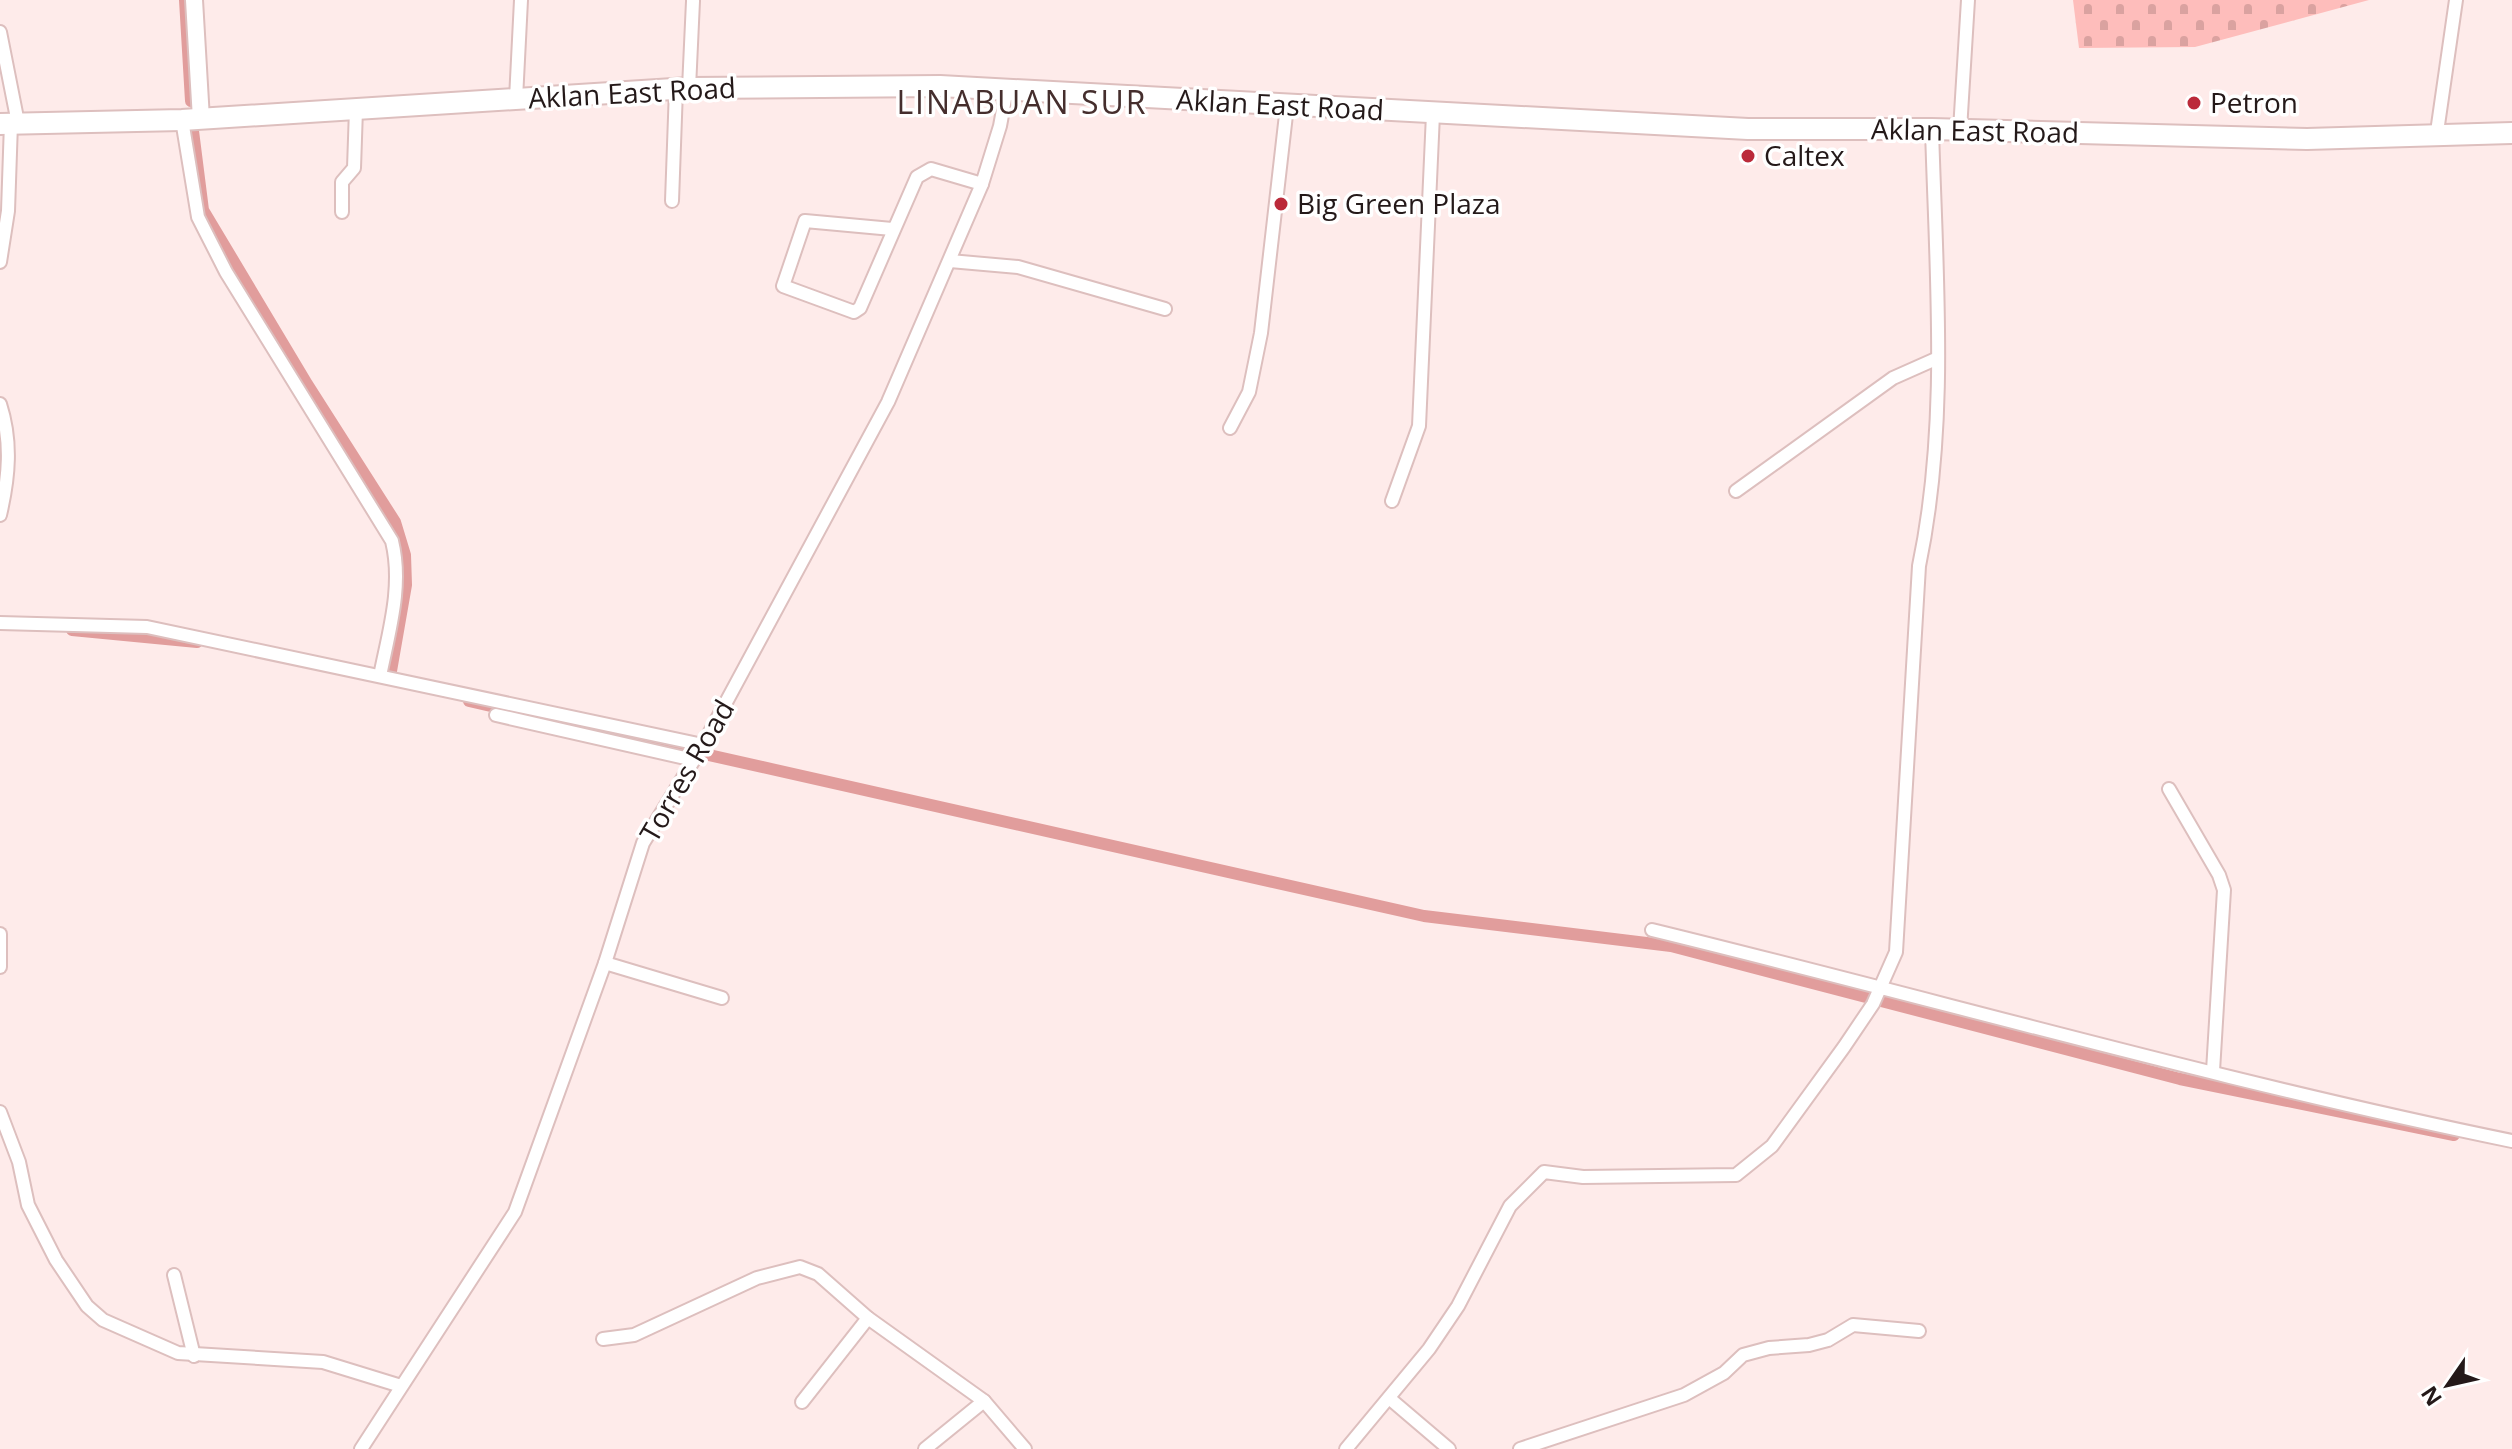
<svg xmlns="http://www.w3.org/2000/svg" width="2512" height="1449" font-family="'Open Sans',sans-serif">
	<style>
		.cemetery { fill: url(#cemetery-stones) }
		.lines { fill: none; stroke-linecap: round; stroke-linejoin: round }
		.canal { stroke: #e19d9c; stroke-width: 12 }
		.minor-casing { stroke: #ddbfbe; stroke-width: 16 }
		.tertiary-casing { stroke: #ddbfbe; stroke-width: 20 }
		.primary-casing { stroke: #ddbfbe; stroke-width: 24 }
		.minor { stroke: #fff; stroke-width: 12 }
		.tertiary { stroke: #fff; stroke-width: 16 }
		.primary { stroke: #fff; stroke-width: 20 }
		.poi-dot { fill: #bb2a3a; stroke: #fff; stroke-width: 3 }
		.labels { text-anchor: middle; stroke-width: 7; stroke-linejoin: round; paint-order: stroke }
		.street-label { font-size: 28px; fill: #241919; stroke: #fff }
		.poi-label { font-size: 28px; fill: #241919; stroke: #fff; text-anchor: start }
		.quarter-label { font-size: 32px; letter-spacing: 2px; fill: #452e2d; stroke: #fff }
	</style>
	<defs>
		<pattern id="cemetery-stones" width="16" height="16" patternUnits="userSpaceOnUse" patternTransform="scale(2)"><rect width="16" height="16" fill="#febdbb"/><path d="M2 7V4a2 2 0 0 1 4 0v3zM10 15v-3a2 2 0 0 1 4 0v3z" fill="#daa2a0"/></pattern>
	</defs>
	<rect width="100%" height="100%" fill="#feebea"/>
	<path class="cemetery" d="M2073 0H2369L2195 47 2079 48Z"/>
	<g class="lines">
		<g class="canal">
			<path d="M185 0 191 101"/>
			<path d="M193 131 203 210 307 384 395 522 405 555 406 585 391 671"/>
			<path d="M72 630 197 642"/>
			<path d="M469 701 1424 916 1671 946 2180 1079 2454 1135"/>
		</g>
		<g class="minor-casing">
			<g id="minor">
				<path d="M0 32 18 123"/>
				<path d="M689 88 693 1"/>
				<path d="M516 99 521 0"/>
				<path d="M182 120 198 217 226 272 392 541C403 586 389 631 380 676"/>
				<path d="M1960 130 1968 0"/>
				<path d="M2437 132 2456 0"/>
				<path d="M672 201 676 89"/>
				<path d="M342 212V182L354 168 356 109"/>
				<path d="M892 229 805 221 783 286 854 312 860 308 917 177 931 169 982 184"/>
				<path d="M950 261 1018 267 1165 309"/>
				<path d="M0 262 8 211 11 123"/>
				<path d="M0 404C12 441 9 477 0 515"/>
				<path d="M1230 428 1249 392 1261 333 1287 106"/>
				<path d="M1736 491 1893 378 1938 358"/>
				<path d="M1392 501 1419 426 1433 114"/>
				<path d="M0 623 147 627 703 745"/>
				<path d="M496 715 694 760"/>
				<path d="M2169 789 2219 875 2224 890 2213 1071"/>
				<path d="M1652 930C1939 1000 2223 1082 2512 1141"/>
				<path d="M0 934V967"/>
				<path d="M605 963 722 998"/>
				<path d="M0 1112 19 1162 28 1205 56 1260 87 1306 103 1320 178 1353 323 1362 401 1386"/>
				<path d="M174 1275 194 1356"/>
				<path d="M603 1339 634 1335 757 1278 800 1267 818 1274 868 1318 984 1401 1025 1449"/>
				<path d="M1389 1398 1449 1449"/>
				<path d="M802 1402 868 1318"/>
				<path d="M361 1449 515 1212 605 963 643 843 703 745 888 402 982 184 1000 126 1007 88"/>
				<path d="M925 1449 984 1401"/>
				<path d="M1346 1449 1429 1349 1458 1306 1510 1206 1544 1172 1583 1177 1736 1175 1772 1146 1844 1047 1873 1004 1896 952 1919 566C1949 423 1936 274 1932 129"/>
				<path d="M1520 1449 1684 1395 1724 1373 1743 1355 1769 1348 1809 1345 1828 1340 1853 1325 1919 1331"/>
			</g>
		</g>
		<g class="tertiary-casing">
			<path id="tertiary" d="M194 0 201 119"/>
		</g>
		<g class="primary-casing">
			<path id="primary" d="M0 124 182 120 689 88 940 86 1748 129H1932L2307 139 2512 133"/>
		</g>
		<use href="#minor" class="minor"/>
		<use href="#tertiary" class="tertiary"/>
		<use href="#primary" class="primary"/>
	</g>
	<g class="poi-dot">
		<circle cx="2194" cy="103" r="8"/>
		<circle cx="1748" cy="156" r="8"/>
		<circle cx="1281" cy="204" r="8"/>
	</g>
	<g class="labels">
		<g class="street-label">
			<text transform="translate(632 93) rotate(-3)" y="10">Aklan East Road</text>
			<text transform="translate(1280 105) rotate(3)" y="10">Aklan East Road</text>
			<text transform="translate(1975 131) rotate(1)" y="10">Aklan East Road</text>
			<text transform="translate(687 771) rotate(-60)" y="10">Torres Road</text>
		</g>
		<g class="poi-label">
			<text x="2210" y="113">Petron</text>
			<text x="1764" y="166">Caltex</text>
			<text x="1297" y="214">Big Green Plaza</text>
		</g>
		<g class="quarter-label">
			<text x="1022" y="114">LINABUAN SUR</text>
		</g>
	</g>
	<g transform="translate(2448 1385) rotate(236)" stroke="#ffffff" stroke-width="6" paint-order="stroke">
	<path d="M0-6L14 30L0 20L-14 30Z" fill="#241919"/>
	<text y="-12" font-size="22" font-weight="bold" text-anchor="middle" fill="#241919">N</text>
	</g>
</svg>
